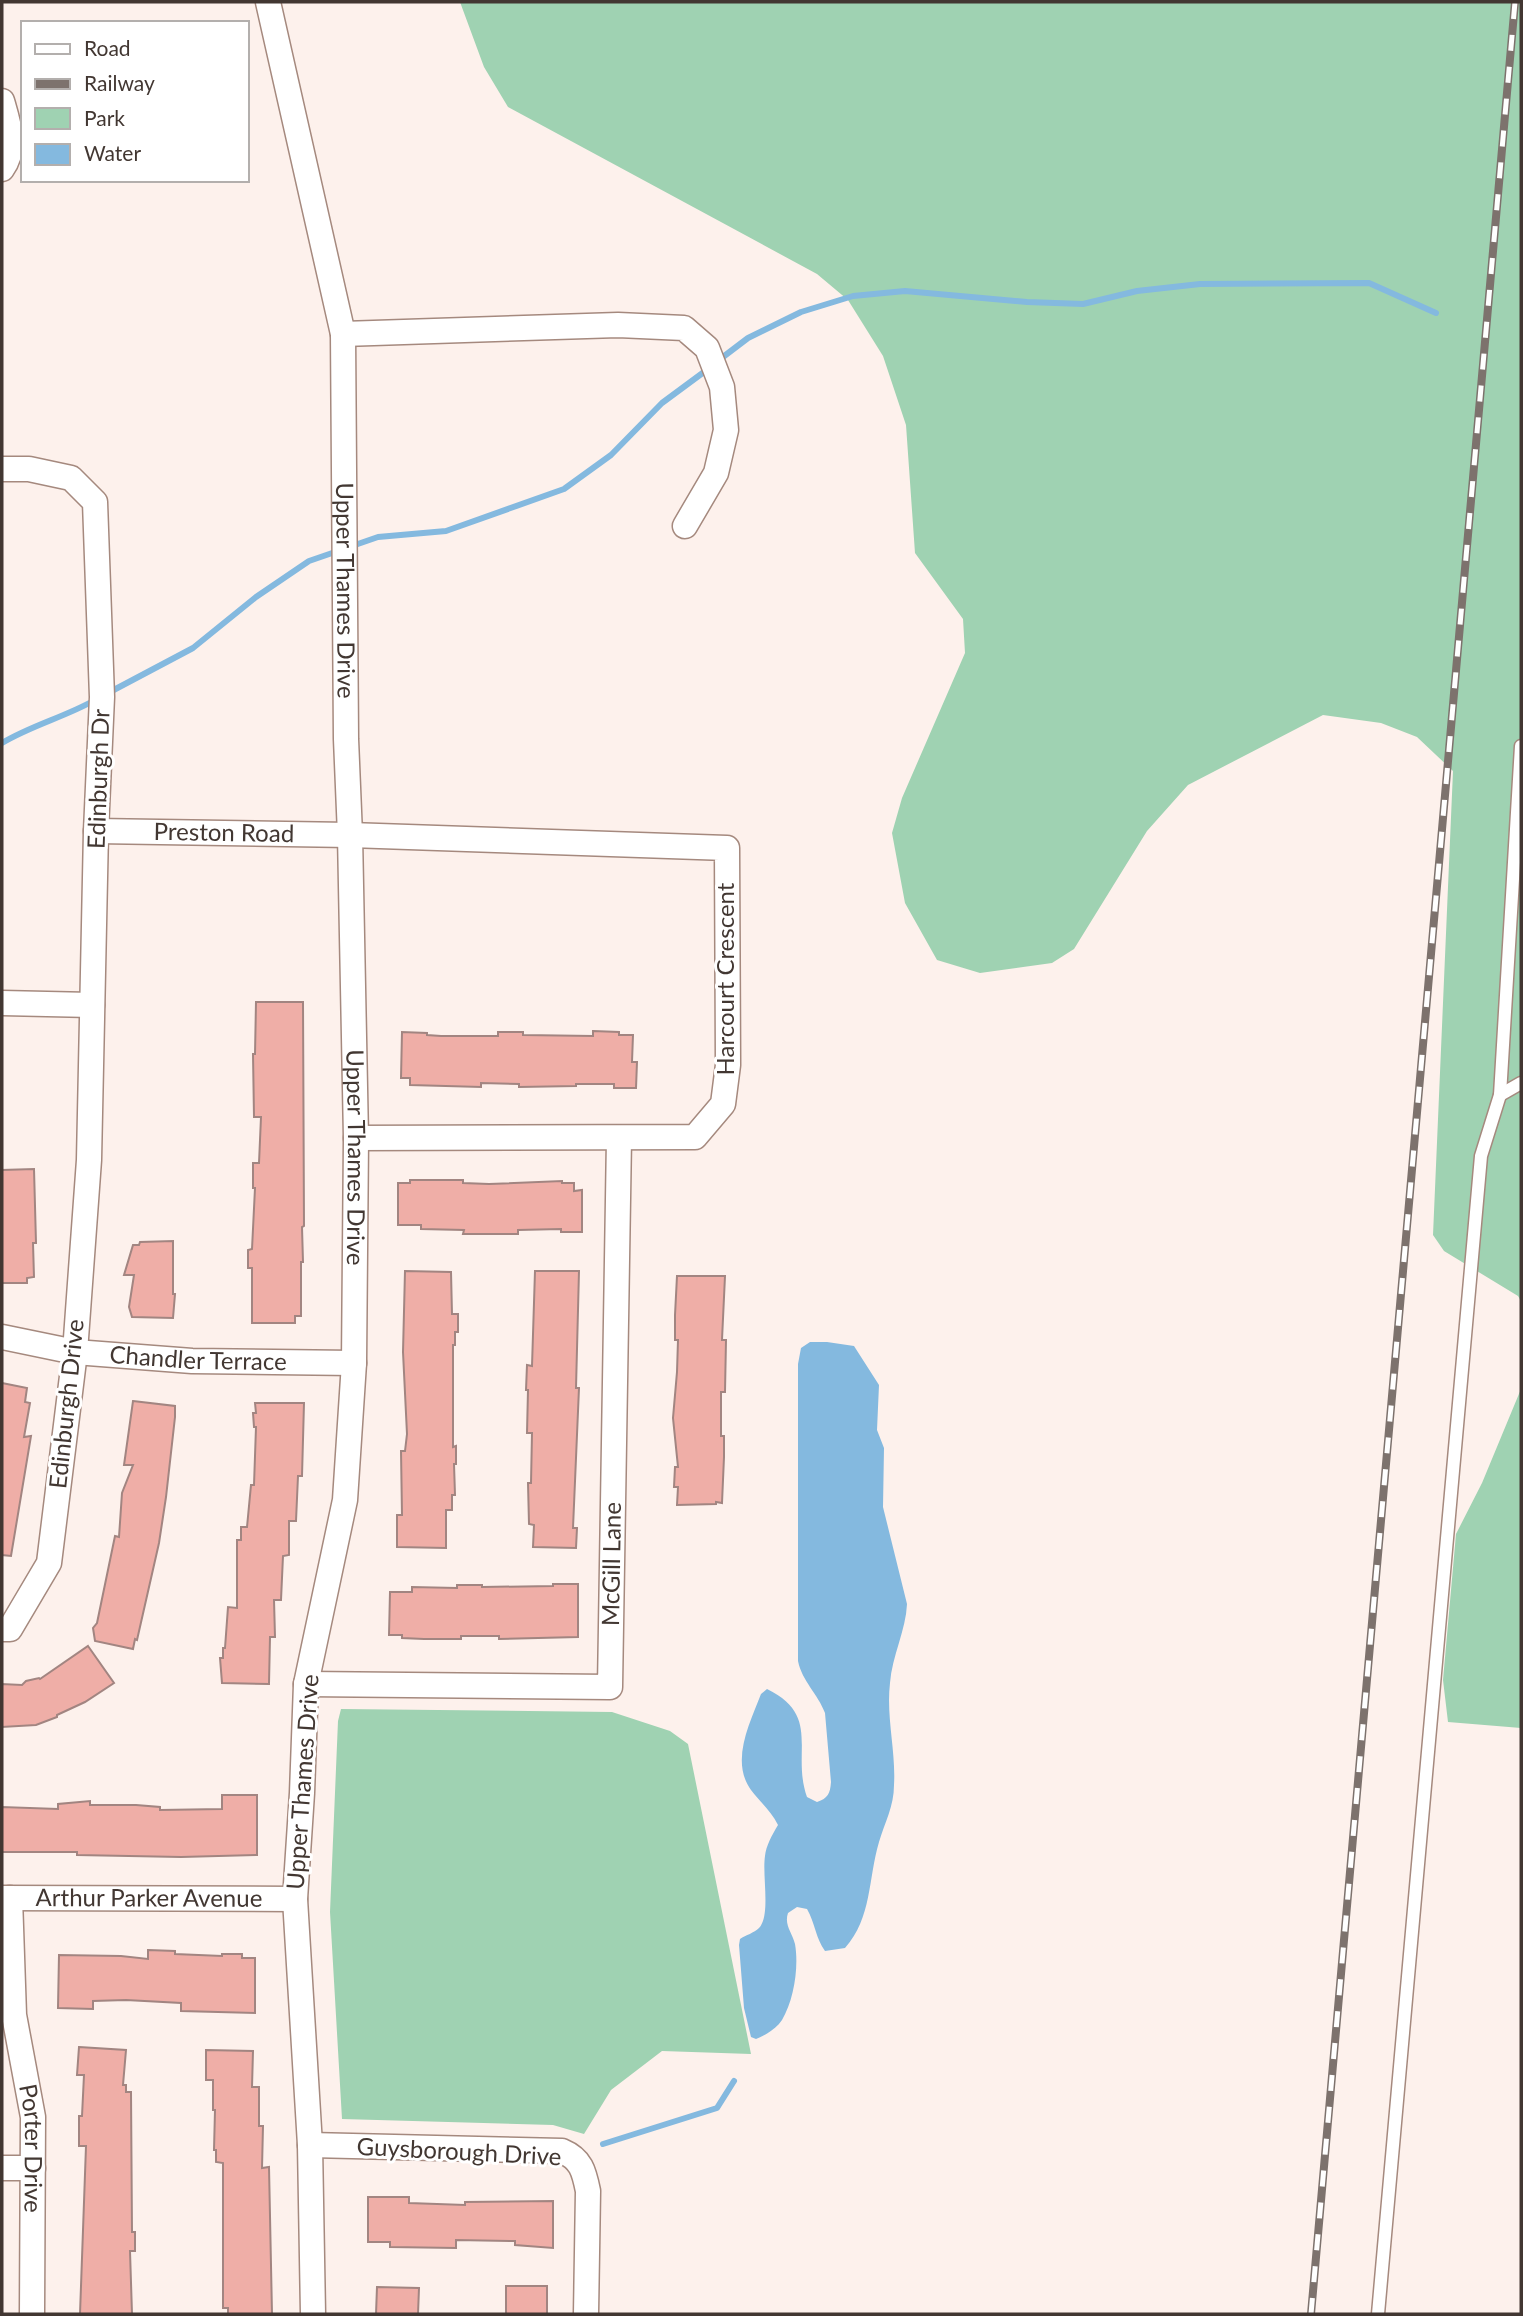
<svg xmlns="http://www.w3.org/2000/svg" width="1523" height="2316" font-family="Lato,sans-serif">
	<style>
		.green { fill: #9fd2b2 }
		.water { fill: #84b9df }
		.lines { fill: none; stroke-linecap: round; stroke-linejoin: round }
		.stream { stroke: #84b9df; stroke-width: 6 }
		.building { fill: #efaea7; stroke: #a28581; stroke-width: 2 }
		.service-casing { stroke: #a5897e; stroke-width: 15 }
		.minor-casing { stroke: #a5897e; stroke-width: 27 }
		.service { stroke: #fff; stroke-width: 12 }
		.minor { stroke: #fff; stroke-width: 24 }
		.rail-casing { stroke: #7d726d; stroke-width: 8 }
		.rail { stroke: #fff; stroke-width: 5; stroke-dasharray: 16; stroke-linecap: butt }
		.labels { text-anchor: middle; stroke-width: 6; stroke-linejoin: round; paint-order: stroke }
		.street-label { font-size: 24px; fill: #423732; stroke: #fff }
	</style>
	<rect width="100%" height="100%" fill="#fdf1ec"/>
	<g class="green">
		<path d="M460 2H1521V1301L1518 1296 1444 1251 1433 1235 1453 771 1417 737 1381 723 1323 715 1188 785 1147 831 1074 949 1052 963 980 973 937 960 905 903 892 833 902 798 965 653 963 619 915 553 906 425 883 356 848 300 817 274 508 107 484 67Z"/>
		<path d="M1521 1389V1728L1448 1722 1443 1680 1456 1534 1482 1483Z"/>
		<path d="M341 1709 612 1712 670 1731 688 1744 751 2054 662 2051 611 2090 584 2134 553 2125 342 2119 330 1912 338 1721Z"/>
	</g>
	<path class="water" d="M810 1342H827L854 1346 879 1385 877 1430 884 1448 883 1507 907 1604C906 1630 892 1656 890 1683 886 1717 896 1751 894 1785 894 1806 885 1822 879 1842 868 1879 872 1918 845 1948L825 1951C816 1939 815 1923 807 1909L797 1907 788 1913C784 1925 792 1932 795 1944 799 1967 794 2000 782 2020 776 2029 766 2035 756 2039L751 2037 744 2008 739 1945 740 1939C746 1935 754 1933 759 1928 771 1915 762 1876 765 1856 766 1846 772 1835 778 1825 771 1811 760 1802 751 1790 730 1761 750 1723 761 1694L767 1689C822 1716 791 1752 807 1797L817 1802C828 1798 830 1794 831 1782L825 1713C818 1694 802 1681 798 1661V1364L801 1348Z"/>
	<g class="lines">
		<g class="stream">
			<path d="M719 360 748 338 801 312 853 296 905 291 1027 302 1083 304 1137 291 1200 284 1369 283 1436 313"/>
			<path d="M352 546 378 537 446 531 564 489 611 455 662 403 708 369"/>
			<path d="M108 693 193 648 256 597 309 561 338 551"/>
			<path d="M2 743C32 725 65 717 95 700"/>
			<path d="M603 2144 717 2108 734 2081"/>
		</g>
	</g>
	<g class="building">
		<path d="M256 1002H303L304 1226 302 1227 303 1262H301V1316H295V1323H252V1268H248V1250L252 1249 255 1188H253V1163H259L261 1117H254L253 1054H255Z"/>
		<path d="M593 1031 619 1032V1035H633L632 1062H637L636 1088H614V1084H576V1086L519 1087V1084L481 1083V1087L410 1085V1078H401L402 1032 427 1033V1035L441 1036H498V1032H523V1035L593 1036Z"/>
		<path d="M34 1169 36 1243H33L34 1277 27 1278V1283H2V1170Z"/>
		<path d="M410 1180H463V1183L489 1184 562 1181V1183H574V1191L582 1190V1232H561V1229L518 1230V1234H463L464 1230 421 1229V1225H398V1183H410Z"/>
		<path d="M173 1241V1294H175L173 1318 132 1317 129 1307 134 1275H124L133 1245H139L140 1242Z"/>
		<path d="M405 1271 451 1272 452 1314H458V1332H455V1345H453V1447L456 1446V1464H454L455 1495H452V1510H446V1548L397 1547V1515H402L401 1451H405L407 1434 403 1352Z"/>
		<path d="M535 1271H579L576 1388H579L573 1528H577L576 1548 533 1547 534 1525 529 1524 528 1483H531L532 1433H527L528 1390H526L527 1365 532 1366Z"/>
		<path d="M677 1276H725L722 1340H726L725 1392H721V1436H724V1457L722 1503 716 1502V1504L677 1505 678 1487H674L675 1467H678L673 1418 677 1372 678 1340H675V1315Z"/>
		<path d="M2 1383 27 1388 25 1402 30 1403 24 1437 31 1436 11 1556 2 1555Z"/>
		<path d="M133 1401 175 1406V1417L166 1497 159 1543 137 1640 135 1639 133 1649 95 1641 93 1628 97 1623 115 1536 119 1537 122 1493 133 1465H124Z"/>
		<path d="M255 1403H304L302 1476H298L296 1521H289V1555L283 1556 281 1600H274L275 1637H270L269 1684 222 1683 220 1658H223V1648H225L228 1607 237 1608V1540H241V1527H247L251 1485H254L256 1427H254L253 1413H256Z"/>
		<path d="M553 1584H578V1637L499 1639V1636H461V1639H424L402 1638V1635H389L390 1592H412V1587L457 1588V1585H482V1587L553 1586Z"/>
		<path d="M88 1646 114 1683 85 1702 57 1715V1717L36 1725 2 1727V1684L22 1685 26 1681 39 1678 40 1679Z"/>
		<path d="M222 1795H257V1855L181 1857 77 1855V1852H2V1807L58 1809V1804L90 1801V1805H136L160 1807V1810L222 1809Z"/>
		<path d="M148 1950 175 1951V1954L222 1956V1954H242V1958H255V2013L181 2011V2003L126 2000 93 2001V2009L58 2008 59 1955 121 1956 148 1959Z"/>
		<path d="M79 2047 126 2050 123 2085H126V2092H131L132 2232H135V2251H130L132 2314H80L86 2146H79V2116H82L84 2075H77Z"/>
		<path d="M206 2050 253 2051 252 2087H259V2126H263L262 2168 269 2167 272 2314H228V2308H223V2163L216 2162V2150H214L215 2110H213V2080H206Z"/>
		<path d="M368 2197H409V2203L465 2205V2202L553 2201V2248L515 2245V2241L456 2240V2248L390 2247V2242H368Z"/>
		<rect x="506" y="2286" width="41" height="28"/>
		<path d="M377 2287 419 2288 418 2314H376Z"/>
	</g>
	<g class="lines">
		<g class="service-casing">
			<g id="service">
				<path d="M1500 1095 1521 1083"/>
				<path d="M1378 2314 1481 1156 1500 1095 1521 746"/>
			</g>
		</g>
		<g class="minor-casing">
			<g id="minor">
				<path id="s1" d="M268 2 343 334 346 739 350 835 356 1138 354 1363 345 1500 306 1684 302 1793 295 1899 310 2145 313 2314"/>
				<path d="M2 101C9 125 17 148 2 169"/>
				<path d="M343 334 618 325 684 328 707 348 722 387 726 430 716 473 685 526"/>
				<path d="M2 469H29L71 478 95 502 102 697 96 831 89 1160 75 1352 49 1563 10 1629H2"/>
				<path id="s2" d="M96 831 350 835 727 848 728 1065 723 1104 695 1137 356 1138"/>
				<path d="M2 1003 92 1005"/>
				<path id="s3" d="M2 1337 75 1352 192 1361 354 1363"/>
				<path id="s4" d="M306 1684 610 1687 619 1138"/>
				<path id="s5" d="M2 1898 295 1899"/>
				<path id="s6" d="M10 1898 14 2015 33 2117 32 2314"/>
				<path d="M310 2145 562 2151C581 2159 584 2171 588 2191L586 2314"/>
				<path d="M2 2168H33"/>
			</g>
		</g>
		<use href="#service" class="service"/>
		<use href="#minor" class="minor"/>
		<g class="rail-casing">
			<path id="rail" d="M1311 2314 1515 2"/>
		</g>
		<use href="#rail" class="rail"/>
	</g>
	<g class="labels">
		<g class="street-label">
			<text dy="8" stroke="none"><textPath href="#s1" startOffset="597">Upper Thames Drive</textPath></text>
			<text transform="translate(99 779) rotate(-88)" y="8">Edinburgh Dr</text>
			<text dy="8" stroke="none"><textPath href="#s2" startOffset="128">Preston Road</textPath></text>
			<text transform="translate(726 979) rotate(-90)" y="8">Harcourt Crescent</text>
			<text dy="8" stroke="none"><textPath href="#s1" startOffset="1164">Upper Thames Drive</textPath></text>
			<text dy="8" stroke="none"><textPath href="#s3" startOffset="198">Chandler Terrace</textPath></text>
			<text transform="translate(67 1404) rotate(-84)" y="8">Edinburgh Drive</text>
			<text dy="8" stroke="none"><textPath href="#s4" startOffset="427">McGill Lane</textPath></text>
			<text transform="translate(303 1782) rotate(-86)" y="8">Upper Thames Drive</text>
			<text dy="8" stroke="none"><textPath href="#s5" startOffset="147">Arthur Parker Avenue</textPath></text>
			<text dy="8" stroke="none"><textPath href="#s6" startOffset="252">Porter Drive</textPath></text>
			<text transform="translate(459 2152) rotate(3)" y="8">Guysborough Drive</text>
		</g>
	</g>
	<rect width="1523" height="2316" fill="none" stroke="#423732" stroke-width="7"/>
	<rect x="21" y="21" width="228" height="161" fill="#ffffff" stroke="#b3afad" stroke-width="2"/>
	<rect x="35" y="44" width="35" height="10" fill="#ffffff" stroke="#b3afad" stroke-width="2"/>
	<text x="84" y="56" font-size="21" fill="#423732">Road</text>
	<rect x="35" y="79" width="35" height="10" fill="#7d726d" stroke="#b3afad" stroke-width="2"/>
	<text x="84" y="91" font-size="21" fill="#423732">Railway</text>
	<rect x="35" y="108" width="35" height="21" fill="#9fd2b2" stroke="#b3afad" stroke-width="2"/>
	<text x="84" y="126" font-size="21" fill="#423732">Park</text>
	<rect x="35" y="144" width="35" height="21" fill="#84b9df" stroke="#b3afad" stroke-width="2"/>
	<text x="84" y="161" font-size="21" fill="#423732">Water</text>
</svg>
